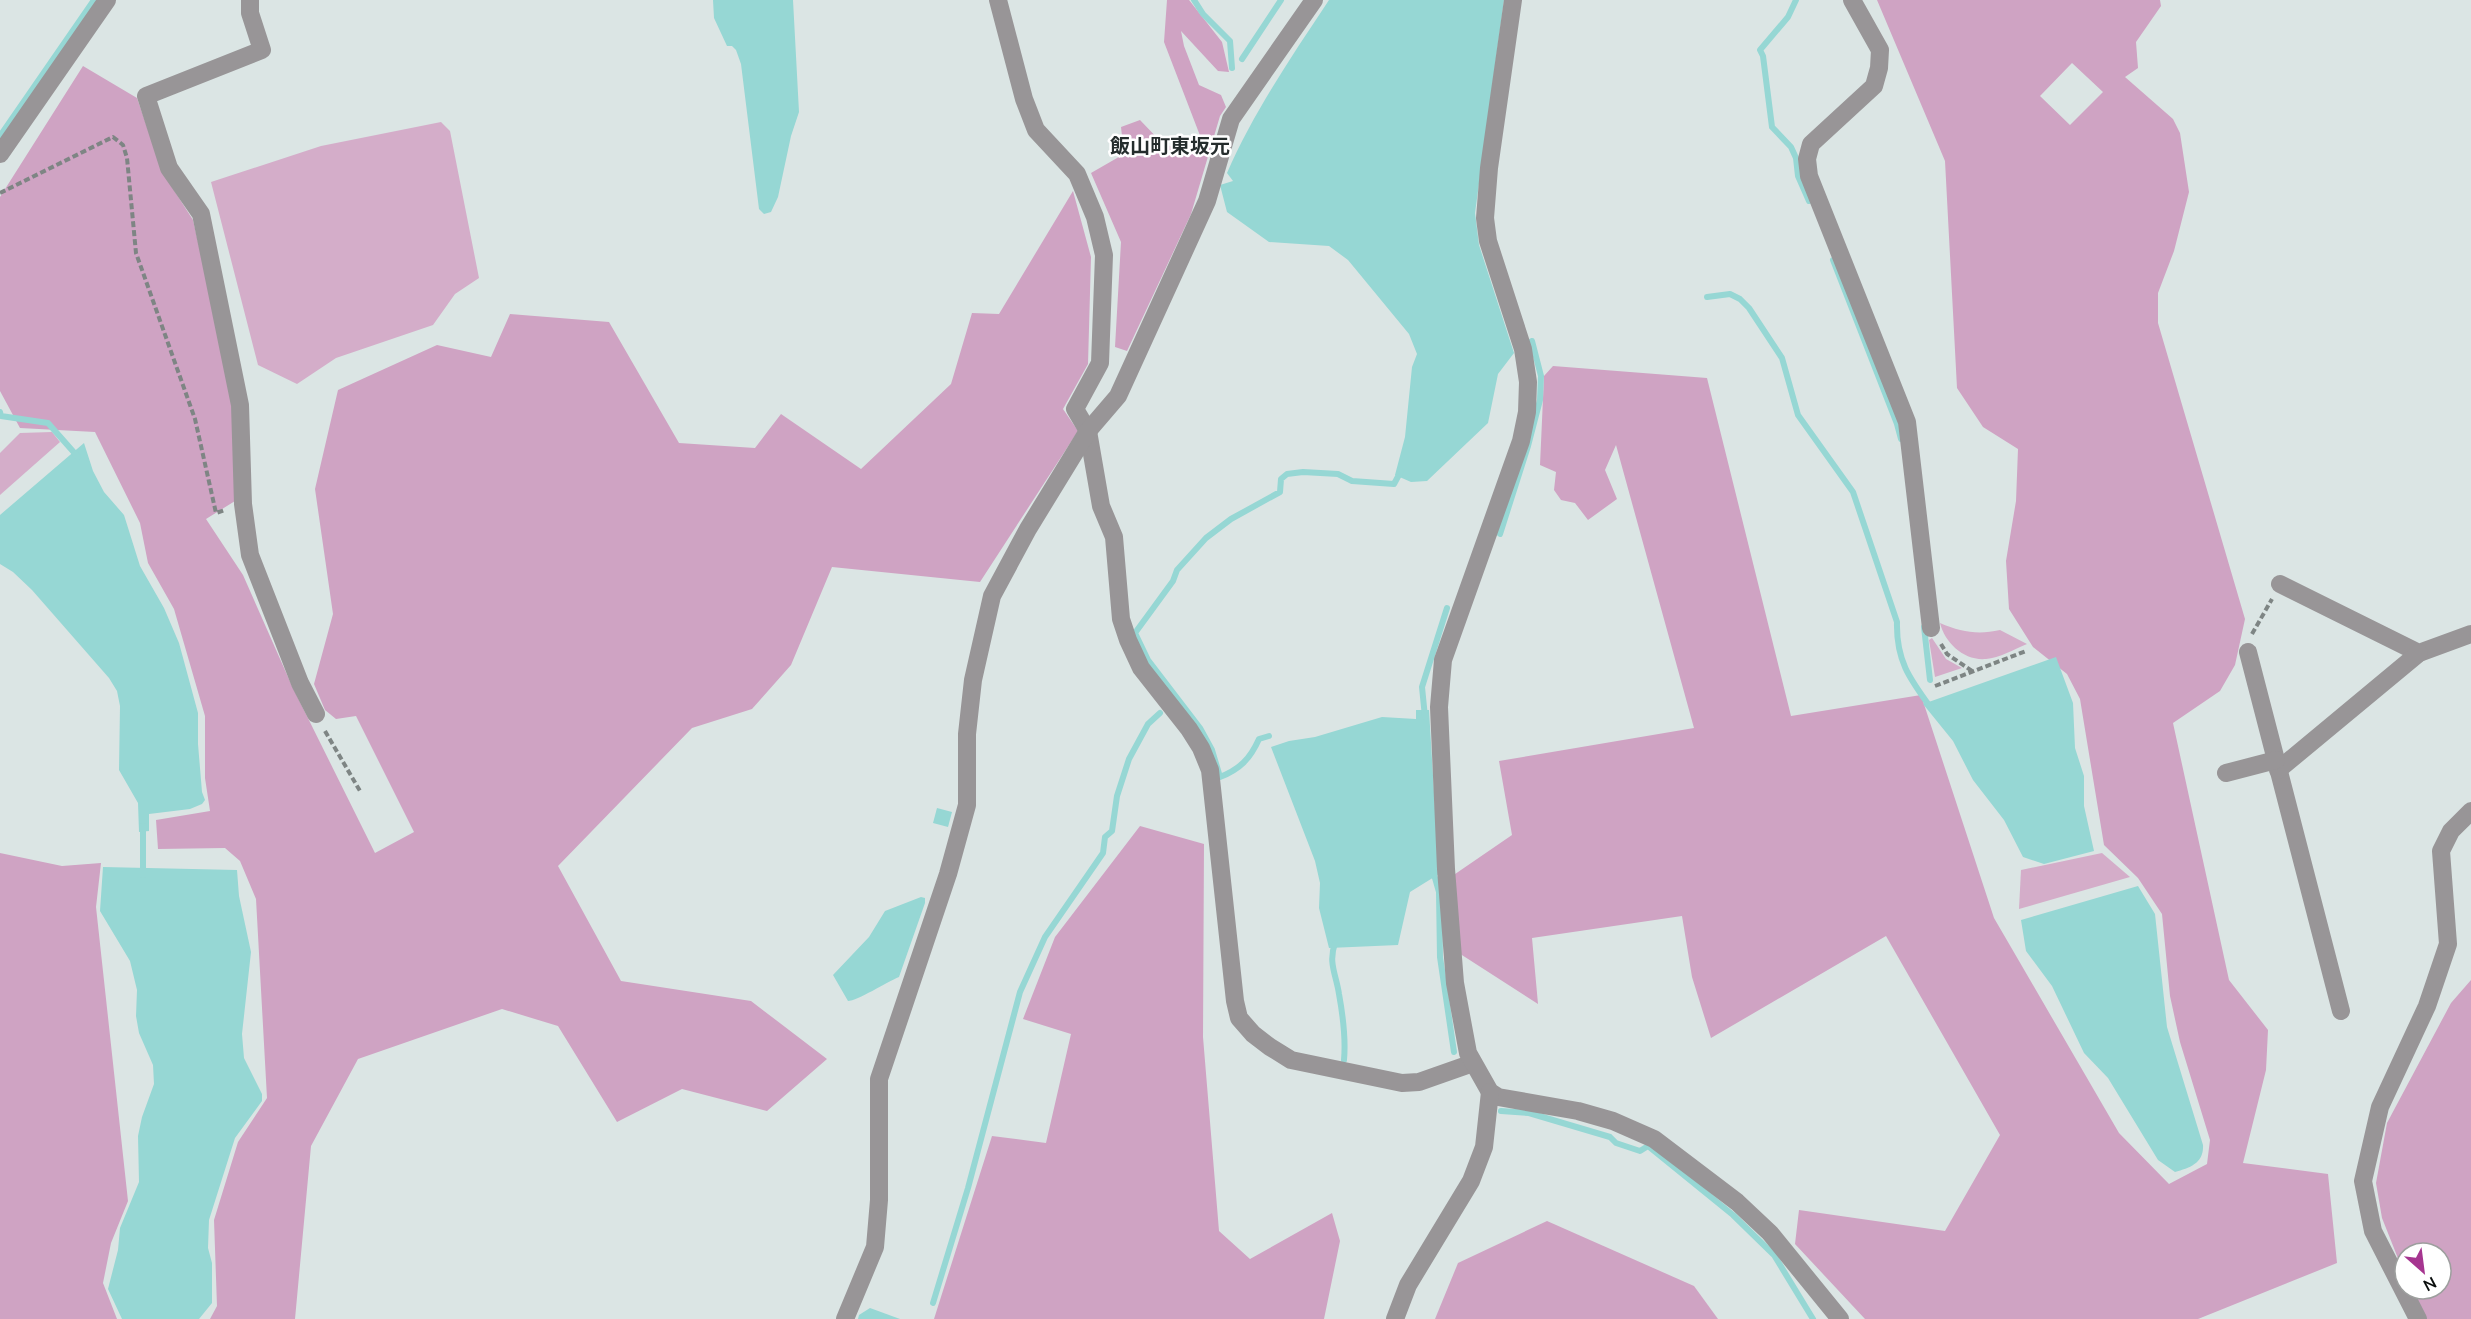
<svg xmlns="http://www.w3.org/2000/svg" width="2471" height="1319" font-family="'Nunito Sans','Noto Sans JP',sans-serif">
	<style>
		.green { fill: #d4adc9 }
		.forest { fill: #cfa3c3; fill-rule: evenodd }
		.water { fill: #96d7d4 }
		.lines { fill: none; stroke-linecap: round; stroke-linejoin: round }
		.stream { stroke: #96d7d4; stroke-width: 6 }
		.path { stroke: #7e8584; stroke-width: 4; stroke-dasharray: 6 3; stroke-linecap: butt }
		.street { stroke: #989597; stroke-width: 18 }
		.labels { text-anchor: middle; stroke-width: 5; stroke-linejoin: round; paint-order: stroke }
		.quarter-label { font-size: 20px; font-weight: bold; fill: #252d2d; stroke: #fff }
	</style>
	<rect width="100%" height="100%" fill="#dbe5e4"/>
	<g class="green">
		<path d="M441 122 450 131 479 278 455 294 433 325 336 358 297 384 258 365 211 182 321 146Z"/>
		<path d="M52 432 60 442 0 495V453L20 433Z"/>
		<path d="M1940 623C1961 632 1978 635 2000 630L2027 644C2015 649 1999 658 1986 659 1964 661 1945 643 1940 623Z"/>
		<path d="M1932 638 1946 659 1962 668 1935 677 1929 640Z"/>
		<path d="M2102 853 2130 877 2019 909 2021 870Z"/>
	</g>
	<g class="forest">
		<path d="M1167 0H1189L1222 42 1229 72 1218 71 1181 31 1184 46 1199 85 1221 95 1226 107 1220 116 1191 214 1127 351 1115 347 1121 242 1091 173 1124 154 1121 127 1140 120 1162 143 1192 154 1204 146 1164 42Z"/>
		<path d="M1877 0H2160L2161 6 2136 42 2138 68 2125 77 2173 119 2180 133 2189 192 2174 251 2158 293V323L2245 619 2235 665 2220 691 2173 723 2229 980 2268 1030 2266 1070 2243 1163 2328 1174 2337 1263 2198 1319H1865L1795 1244 1799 1210 1945 1231 2000 1135 1886 936 1711 1038 1692 977 1682 916 1532 938 1538 1004 1451 948 1442 883 1512 835 1499 761 1694 728 1616 445 1605 470 1617 499 1588 520 1575 503 1561 500 1554 490 1556 472 1540 465 1544 376 1553 366 1707 378 1791 716 1921 695 1994 918 2119 1133 2169 1184 2207 1164 2210 1140 2180 1042 2170 996 2162 914 2138 878 2104 845 2080 699 2067 674 2033 647 2009 609 2006 561 2016 501 2018 449 1983 427 1957 388 1945 161ZM2072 63 2103 92 2070 125 2040 96Z"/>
		<path d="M83 66 137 98 163 173 193 220 231 385 235 501 206 519 243 575 292 686 375 853 414 832 356 716 336 719 325 710 314 684 333 614 315 489 338 390 437 345 491 357 510 314 609 322 679 443 755 448 781 414 861 469 951 384 972 313 999 314 1073 191 1091 257 1088 364 1063 409 1078 431 980 582 832 567 791 665 752 709 692 728 558 866 621 981 751 1001 827 1059 767 1111 682 1089 617 1122 558 1026 502 1009 358 1059 311 1146 295 1319H210L217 1306 214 1220 238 1142 267 1098 256 899 240 861 225 848 158 849 156 820 210 811 205 778V716L174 609 148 563 140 523 95 432 20 428 0 391V197Z"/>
		<path d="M1140 826 1204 844 1203 1037 1219 1231 1250 1259 1332 1213 1340 1241 1324 1319H934L992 1136 1046 1143 1071 1034 1023 1019 1055 937Z"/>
		<path d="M0 853 62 866 101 863 96 907 128 1201 111 1243 103 1283 117 1319H0Z"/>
		<path d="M2471 980V1319H2422L2410 1289H2441V1253H2405V1276L2382 1218 2376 1183 2387 1123 2451 1003Z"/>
		<path d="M1547 1221 1694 1286 1718 1319H1435L1458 1263Z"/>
	</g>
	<g class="water">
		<path d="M713 0H793L799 112 791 136 778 197 771 212 764 214 759 209 741 64 736 50 732 46H727L714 18Z"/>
		<path d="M1329 0H1504L1475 213 1479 245 1514 353 1498 374 1488 423 1427 481 1411 482 1395 475 1405 437 1412 367 1417 354 1409 334 1348 260 1329 246 1269 242 1227 212 1220 185 1233 181 1227 173C1254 111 1292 56 1329 0Z"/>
		<path d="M84 443 93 471 104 492 124 515 140 566 164 608 179 643 198 713V744L202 792 205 800 202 804 190 809 149 814V831L139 832 138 803 119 770 120 706 117 691 109 678 32 590 13 572 0 564V515Z"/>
		<path d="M2056 657 2073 703 2075 748 2084 776V806L2094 851 2044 864 2023 857 2004 820 1973 780 1953 741 1923 704Z"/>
		<path d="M1416 710H1429L1439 874 1410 892 1398 945 1329 948 1319 908 1320 883 1315 861 1271 747 1289 741 1315 737 1382 717 1416 719Z"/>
		<path d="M937 808 952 812 948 827 933 823Z"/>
		<path d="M103 867 237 870 239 896 251 952 242 1034 244 1058 262 1094V1101L235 1138 209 1220 208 1248 212 1263V1303L199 1319H122L108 1289 118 1250 120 1228 139 1182 138 1136 142 1117 154 1084 153 1065 139 1033 136 1016 137 990 130 961 100 911Z"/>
		<path d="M2138 886 2155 914 2167 1027 2203 1145C2204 1163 2190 1168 2175 1172L2158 1160 2108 1078 2084 1053 2052 986 2026 951 2021 920Z"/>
		<path d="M921 897 925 898V903L899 977C887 982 857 1001 848 1001L833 975 869 937 885 911Z"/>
		<path d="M870 1308 900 1319H858L859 1315Z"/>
	</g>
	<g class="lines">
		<g class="stream">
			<path d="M1194 0 1203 14 1230 41 1232 68"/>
			<path d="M1796 0 1788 17 1760 50 1763 56 1772 127 1791 147 1796 158 1798 176 1809 201"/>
			<path d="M1242 59 1281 0"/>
			<path d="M0 136 94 0"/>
			<path d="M1833 260 1897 424 1901 439"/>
			<path d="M1707 297 1730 294 1740 299 1749 308 1782 358 1798 415 1853 492 1897 622C1896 660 1909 678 1931 708"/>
			<path d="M0 412 1 416 48 423 78 457"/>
			<path d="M1500 534 1528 446 1540 400 1541 376 1532 341 1529 343"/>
			<path d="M1924 627 1930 680"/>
			<path d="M1425 717 1422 687 1447 608"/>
			<path d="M1269 736 1259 739C1250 759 1240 769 1220 777L1212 750 1200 728 1148 660 1135 633 1173 581 1177 570 1206 538 1231 519 1280 492 1281 479 1287 474 1303 472 1338 474 1352 481 1394 484 1401 471"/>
			<path d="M1433 871 1439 892 1440 957 1454 1052"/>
			<path d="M143 875V826"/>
			<path d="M1335 943C1328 963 1336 974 1339 994 1343 1016 1346 1038 1344 1060"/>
			<path d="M1501 1111 1529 1113 1610 1137 1616 1143 1640 1151 1648 1146 1733 1215 1774 1255 1813 1319"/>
			<path d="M933 1303 968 1188 1020 992 1045 937 1103 853 1105 837 1112 831 1117 796 1129 759 1148 724 1160 713"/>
		</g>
		<g class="path">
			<path d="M0 193 113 137 123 145 127 158 136 253 195 419 216 513 225 510"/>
			<path d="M2252 634 2272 599"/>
			<path d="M1941 644 1947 654 1972 671"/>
			<path d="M1935 686 2026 651"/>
			<path d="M325 731 360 791"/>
		</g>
		<g class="street">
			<path d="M250 0V13L262 50 146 96 169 168 201 214 240 405 243 504 250 555 300 683 316 714"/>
			<path d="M998 0 1024 99 1036 130 1077 174 1095 217 1104 255 1100 363 1075 409 1088 431 1101 506 1114 537 1121 619 1128 640 1141 668 1189 729 1201 748 1210 770 1235 1001 1239 1018 1253 1034 1270 1047 1291 1060 1402 1083 1419 1082 1473 1063"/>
			<path d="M1513 0 1489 168 1485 218 1488 241 1523 349 1528 382 1527 412 1521 441 1443 660 1439 707 1446 869 1455 983 1468 1053 1490 1092 1498 1097 1578 1111 1613 1121 1654 1139 1737 1202 1770 1233 1840 1319"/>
			<path d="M1852 0 1880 50 1879 68 1874 86 1811 144 1807 159 1809 176 1907 422 1931 628"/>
			<path d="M0 154 107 0"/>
			<path d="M2280 584 2419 653 2471 634"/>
			<path d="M2248 652 2341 1011"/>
			<path d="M2278 770 2419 653"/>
			<path d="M2226 773 2276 760"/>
			<path d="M845 1319 875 1247 879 1200V1079L948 874 967 805V734L973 680 992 596 1028 529 1088 431 1118 396 1207 201 1231 119 1314 0"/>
			<path d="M1395 1319 1408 1285 1471 1181 1484 1147 1490 1092"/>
			<path d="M2418 1319 2373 1231 2363 1181 2380 1107 2427 1006 2448 944 2441 851 2451 831 2471 811"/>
		</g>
	</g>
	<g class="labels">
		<g class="quarter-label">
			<text x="1170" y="153">飯山町東坂元</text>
		</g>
	</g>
	<g transform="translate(2423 1271) rotate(152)"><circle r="28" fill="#ffffff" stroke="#9d9f9e" stroke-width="1.5"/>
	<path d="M0-4.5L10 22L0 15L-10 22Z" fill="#a63590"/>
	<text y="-9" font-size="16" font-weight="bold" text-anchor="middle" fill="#0a0e0d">N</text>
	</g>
</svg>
